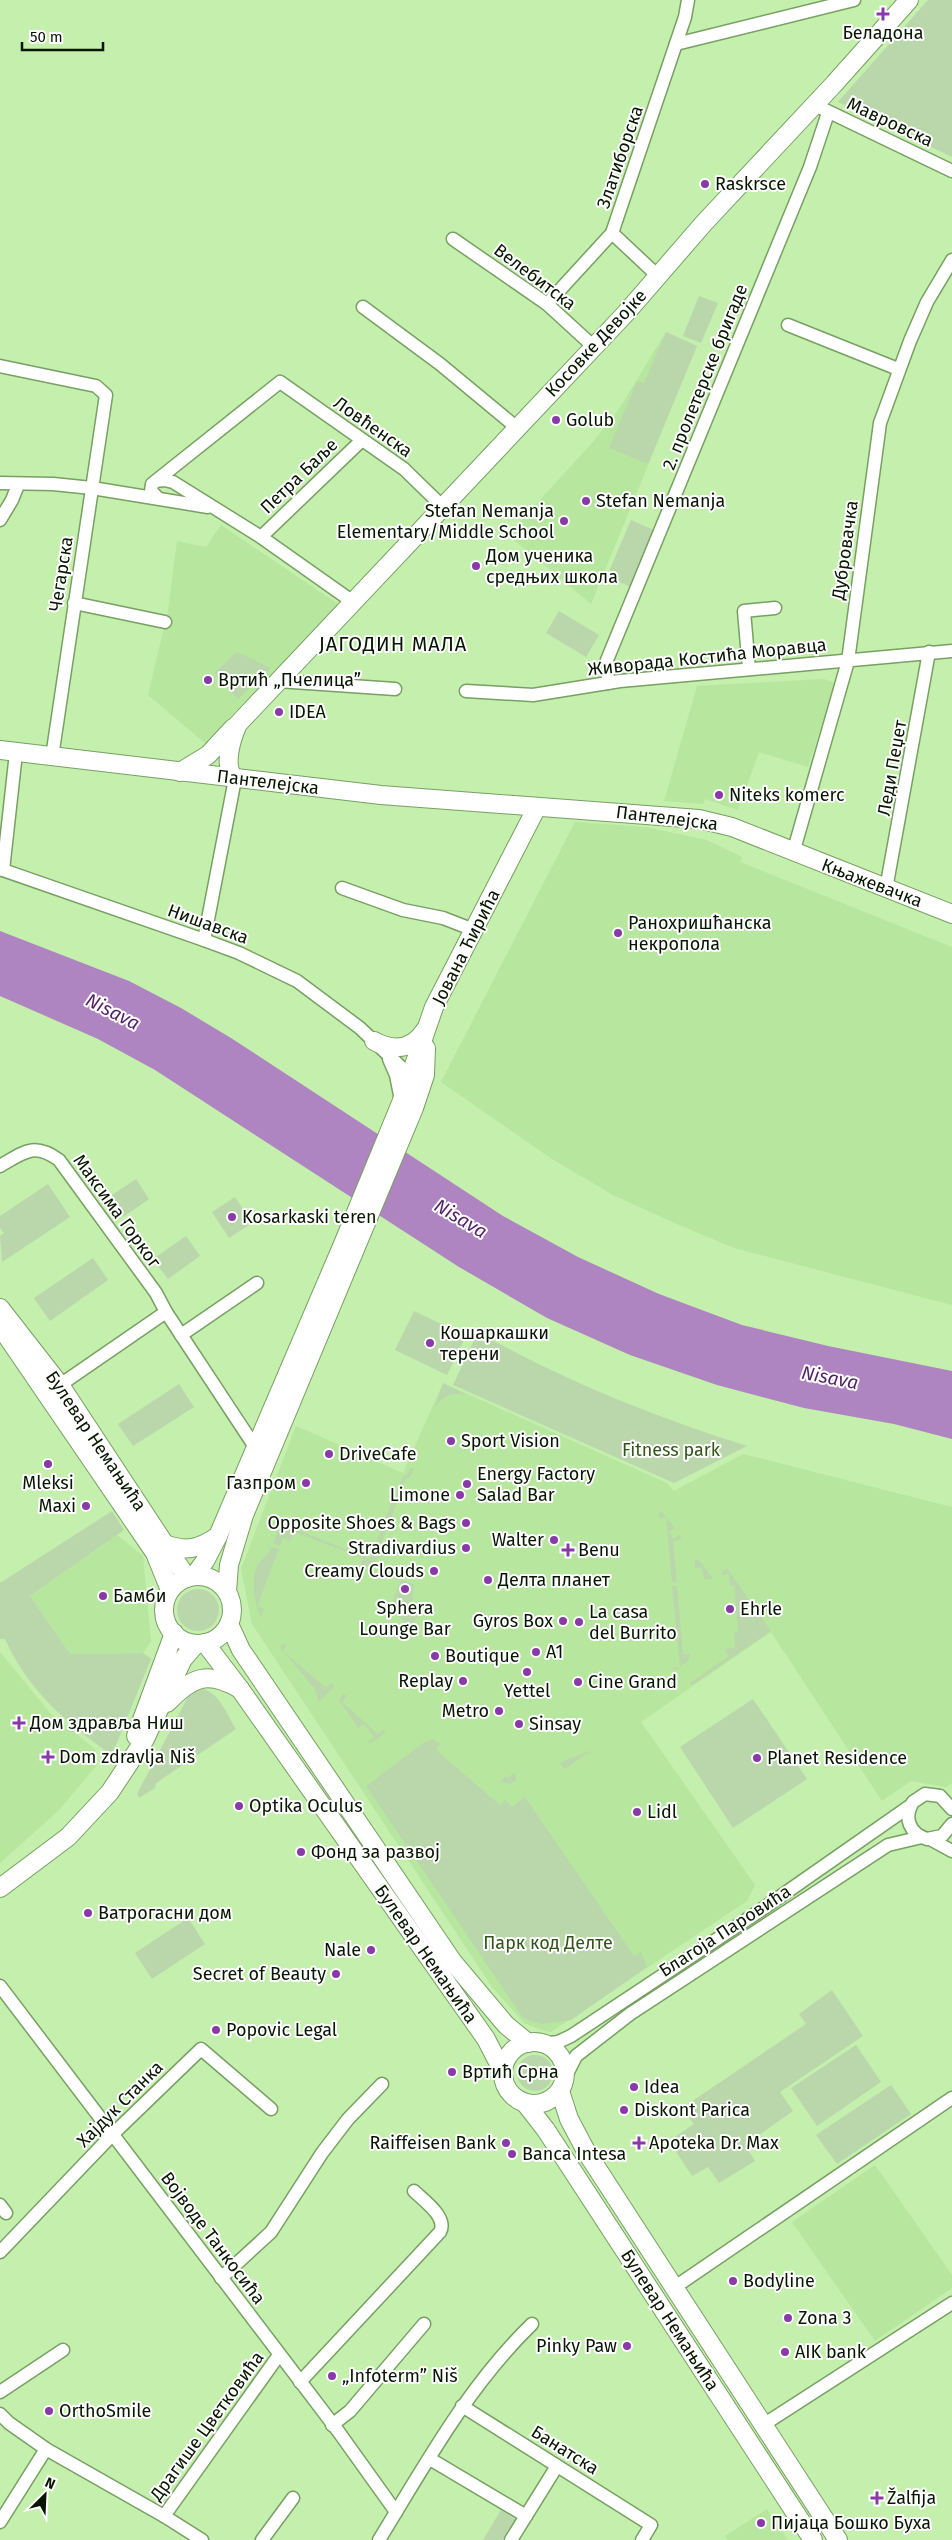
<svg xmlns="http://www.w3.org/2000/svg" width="952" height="2540" font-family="'Fira Sans',sans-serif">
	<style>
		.built { fill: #b7e69e }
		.green { fill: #bad7ab }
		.water { fill: #ae85c0 }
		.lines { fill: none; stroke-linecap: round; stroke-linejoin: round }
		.street-casing { stroke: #77a062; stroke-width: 15 }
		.secondary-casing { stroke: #77a062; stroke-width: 20 }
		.street { stroke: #fff; stroke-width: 12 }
		.secondary { stroke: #fff; stroke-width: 18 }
		.poi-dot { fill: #8a39a9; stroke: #fff; stroke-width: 2 }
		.labels { text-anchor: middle; stroke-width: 4; stroke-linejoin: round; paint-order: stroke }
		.poi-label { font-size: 18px; fill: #071601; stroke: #fff; text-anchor: start }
		.street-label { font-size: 18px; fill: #071601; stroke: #fff }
		.park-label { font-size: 18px; fill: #305516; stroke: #fff }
		.water-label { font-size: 19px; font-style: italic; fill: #531f68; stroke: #fff }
		.quarter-label { font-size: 20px; letter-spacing: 1px; fill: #071601; stroke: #fff }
	</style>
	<rect width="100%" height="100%" fill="#c4efad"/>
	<g class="built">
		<path d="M666 332 697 346 591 604 508 535 593 442 619 409Z"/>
		<path d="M221 525 338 604 205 743 148 695 168 611 177 541 206 547Z"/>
		<path d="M824 679 835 683 808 767 759 752 738 810 705 799 703 804 664 801 697 686Z"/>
		<path d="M575 822 646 827 707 840 742 857 740 862 952 947V1305L734 1248 670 1221 613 1195 552 1159 441 1082Z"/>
		<path d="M443 1383 667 1483 674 1491 743 1454 952 1507V1783L946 1787 911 1781 882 1801 771 1632 641 1722 755 1885 747 1901 551 2032 541 2030 524 2023 492 1987 252 1624 241 1569 296 1426 403 1473Z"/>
		<path d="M117 1535 143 1556 151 1641 143 1653 70 1654 30 1596Z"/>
		<path d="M0 1652 50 1713 95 1749 97 1765 58 1811 0 1863Z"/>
		<path d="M875 2165 952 2275V2288L875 2341 792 2222Z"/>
		<path d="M767 2509 788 2540H728L725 2536Z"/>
	</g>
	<g class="green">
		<path d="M928 0H952V157L838 102Z"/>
		<path d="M699 296 718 303 701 343 683 336Z"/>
		<path d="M666 332 697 346 648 464 609 448 637 381 644 383Z"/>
		<path d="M631 520 656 531 631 587 607 576Z"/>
		<path d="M559 611 599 635 586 657 546 633Z"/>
		<path d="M237 652 271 668 238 699 214 673Z"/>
		<path d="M136 1179 149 1199 123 1217 109 1197Z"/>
		<path d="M48 1184 70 1217 2 1262 0 1236 4 1233 0 1228V1216Z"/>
		<path d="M235 1197 252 1223 229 1238 212 1212Z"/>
		<path d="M186 1236 200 1256 168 1279 153 1259Z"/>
		<path d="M93 1258 108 1280 50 1321 34 1298Z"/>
		<path d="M414 1311 466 1336 447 1375 395 1350Z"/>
		<path d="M478 1332C564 1381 653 1416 747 1446L674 1483 453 1385Z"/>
		<path d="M443 1383 467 1395C452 1392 444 1395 435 1407Z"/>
		<path d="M179 1384 194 1407 133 1446 118 1424Z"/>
		<path d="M411 1468H414L410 1477 405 1480 379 1550 381 1556 371 1566H360L363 1558 294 1532 290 1541 283 1538 280 1546 273 1543 281 1523 369 1559 403 1476 407 1475Z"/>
		<path d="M112 1511 124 1530 30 1596 70 1654 143 1653 151 1659 112 1755C67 1724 27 1689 5 1639H0V1583Z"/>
		<path d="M661 1511 675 1528 669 1532 673 1539 680 1535 681 1540 673 1541 677 1582H672L666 1517 659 1518V1513Z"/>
		<path d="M272 1547 279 1549 257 1606 264 1609 261 1618C255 1603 250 1581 257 1566 261 1559 268 1555 272 1547Z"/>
		<path d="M698 1559 712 1577V1579H704L702 1567 695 1568V1560Z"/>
		<path d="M727 1568 771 1631 692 1685 690 1683 729 1656 725 1649 735 1648 734 1632 738 1631 734 1586H730L729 1574 721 1575V1573Z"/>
		<path d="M401 1579 414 1584 412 1601 419 1616 409 1627 390 1608Z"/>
		<path d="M672 1586H677L683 1654H691L688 1661 677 1669 675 1670 672 1668 680 1667Z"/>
		<circle cx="198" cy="1610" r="21"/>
		<path d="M287 1643 283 1651 326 1688 331 1683 334 1685 333 1688 319 1702 314 1688 279 1646Z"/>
		<path d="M196 1688C218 1688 226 1713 236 1729L156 1783 155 1788 139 1798 137 1794 189 1695Z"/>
		<path d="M343 1694 347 1696 342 1702 378 1734 384 1729 385 1733 371 1743 367 1742 374 1737 364 1724 358 1728 339 1700Z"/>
		<path d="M753 1699 807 1779 733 1828 680 1747Z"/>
		<path d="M432 1739 440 1744 436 1750 500 1805 505 1800 512 1807 525 1797 634 1956 641 1952 647 1967 571 2020 541 2024 523 2018 366 1786 423 1743Z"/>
		<path d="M592 1750 565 1769 560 1763 564 1761Z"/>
		<path d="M513 1773 516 1775V1780L510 1784 500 1782 505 1776 508 1778Z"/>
		<path d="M188 1918 205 1944 152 1979 135 1953Z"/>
		<path d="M832 1990 863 2036 780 2092 793 2111 745 2145 755 2161 719 2183 708 2167 692 2176 669 2141 694 2124 682 2108 806 2024 799 2014Z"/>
		<path d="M856 2045 881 2082 817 2126 791 2088Z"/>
		<circle cx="535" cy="2073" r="18"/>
		<path d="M891 2085 911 2114 837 2164 816 2135Z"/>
		<path d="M501 2510 515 2519 502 2540H483Z"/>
	</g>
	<path class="water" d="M0 931 129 981 181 1008 231 1038 503 1216 578 1257 659 1294 742 1325 828 1346 952 1371V1439L894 1424 804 1408 717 1385 630 1355 547 1318 459 1267 155 1070 98 1039 0 996Z"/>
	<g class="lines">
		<g class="street-casing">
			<g id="street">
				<path d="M676 44 854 0"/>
				<path d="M821 108 952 171"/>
				<path d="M612 233 659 277"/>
				<path d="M453 239 547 304 594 347"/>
				<path d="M547 304 612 233 685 17 688 0"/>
				<path d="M363 307 440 364 516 427"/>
				<path d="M788 325 898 369"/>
				<path d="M0 366 96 386 106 395 52 757"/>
				<path d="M156 481 164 480 173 482 261 537 353 602"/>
				<path d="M0 483 53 484 92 488 208 507"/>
				<path d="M158 498 151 491 152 484 280 382 404 469 442 506"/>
				<path d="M0 520 12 500 18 485"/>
				<path d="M261 537 362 440"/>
				<path d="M74 603 165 622"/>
				<path d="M749 669 744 611 775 608"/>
				<path d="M278 681 395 689"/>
				<path d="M608 683 607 660 810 167 828 113"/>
				<path d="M466 691 533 695 620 681 952 651"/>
				<path d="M793 853 848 661 880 423 910 341 927 302 952 260"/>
				<path d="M0 869 204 940 239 953 297 981 360 1028 403 1069 411 1083"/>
				<path d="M3 870 16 753"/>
				<path d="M342 888 403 910 443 918 474 930"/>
				<path d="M886 889 929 652"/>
				<path d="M204 940 235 779"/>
				<path d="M389 1059 396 1075 401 1100"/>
				<path d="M0 1166C24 1152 34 1142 59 1160L156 1293 166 1312 255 1447"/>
				<path d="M181 1335 257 1283"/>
				<path d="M60 1385 166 1312"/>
				<path d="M952 1809 940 1796 925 1794 913 1802C903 1818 910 1834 927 1839L942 1836 952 1824"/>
				<path d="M930 1839 952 1851"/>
				<path d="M0 1986 338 2431 396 2512"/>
				<path d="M544 2044 558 2042 571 2036 758 1912 910 1806"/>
				<path d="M564 2080 576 2056 630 2014 888 1845 922 1837"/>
				<path d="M0 2205 6 2213"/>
				<path d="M0 2252 113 2134 201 2049 271 2109"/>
				<path d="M221 2278 271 2232 322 2153 348 2119 382 2084"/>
				<path d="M675 2287 952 2098"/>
				<path d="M300 2382 440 2232C448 2217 423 2200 414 2191"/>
				<path d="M0 2392 63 2350"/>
				<path d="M462 2406 651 2525 642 2540"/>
				<path d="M0 2414 9 2423 46 2449 164 2516 279 2355"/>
				<path d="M332 2425 350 2411 424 2324"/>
				<path d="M763 2425 952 2303"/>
				<path d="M430 2459 526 2516"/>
				<path d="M164 2516 202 2540"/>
				<path d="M0 2522 46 2449"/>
				<path d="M262 2540 293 2498"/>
				<path d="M379 2540C425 2465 468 2386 532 2324"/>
				<path d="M511 2540 557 2466"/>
			</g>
		</g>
		<g class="secondary-casing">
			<g id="secondary">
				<path d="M0 750 381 795 699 819 732 827 952 914"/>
				<path d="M180 772 208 755 233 728"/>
				<path d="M235 779C222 767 232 737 238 724L626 313 704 223 834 84 909 0"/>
				<path d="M374 1041C394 1052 413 1049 425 1030"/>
				<path d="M0 1308 60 1385 187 1578"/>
				<path d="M0 1326 155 1553 170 1590"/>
				<path d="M165 1544C186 1552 199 1549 218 1536"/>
				<path d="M194 1576 205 1561 218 1536 343 1244 401 1103 434 1007 537 807"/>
				<circle cx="198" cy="1610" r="34"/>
				<path d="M227 1591 229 1565 244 1515 414 1108 425 1075 426 1048"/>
				<path d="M229 1624 241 1650 453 1962 506 2025 528 2043"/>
				<path d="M205 1643 240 1689 486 2039 503 2072"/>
				<path d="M167 1703C192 1677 207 1670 240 1689"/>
				<path d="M136 1736 174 1633"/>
				<path d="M0 1888 68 1837 110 1792 145 1739 183 1659 196 1644"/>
				<circle cx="534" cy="2073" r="31"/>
				<path d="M560 2091 569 2119 587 2153 838 2540"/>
				<path d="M525 2103 546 2130 813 2540"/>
			</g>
		</g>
		<use href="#street" class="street"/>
		<use href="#secondary" class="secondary"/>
	</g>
	<g class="poi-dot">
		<path d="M880.5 6.5h5v5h5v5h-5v5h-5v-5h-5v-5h5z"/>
		<circle cx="705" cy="184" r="5"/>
		<circle cx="556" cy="420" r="5"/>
		<circle cx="586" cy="501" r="5"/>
		<circle cx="564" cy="521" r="5"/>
		<circle cx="476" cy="566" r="5"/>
		<circle cx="208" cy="680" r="5"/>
		<circle cx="279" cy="712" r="5"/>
		<circle cx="719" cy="795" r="5"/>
		<circle cx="618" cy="933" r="5"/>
		<circle cx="232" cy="1217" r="5"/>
		<circle cx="430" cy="1343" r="5"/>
		<circle cx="451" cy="1441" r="5"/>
		<circle cx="329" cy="1454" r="5"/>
		<circle cx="48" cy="1464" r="5"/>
		<circle cx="306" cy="1483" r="5"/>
		<circle cx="467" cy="1484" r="5"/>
		<circle cx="460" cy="1495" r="5"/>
		<circle cx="86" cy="1506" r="5"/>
		<circle cx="466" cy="1523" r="5"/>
		<circle cx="554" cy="1540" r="5"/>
		<circle cx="466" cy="1548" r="5"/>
		<path d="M565.5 1542.5h5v5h5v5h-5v5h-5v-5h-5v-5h5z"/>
		<circle cx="434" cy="1571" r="5"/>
		<circle cx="488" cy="1580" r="5"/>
		<circle cx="405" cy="1589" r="5"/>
		<circle cx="103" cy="1596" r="5"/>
		<circle cx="730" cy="1609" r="5"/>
		<circle cx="563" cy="1621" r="5"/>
		<circle cx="579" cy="1622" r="5"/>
		<circle cx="536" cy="1652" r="5"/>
		<circle cx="435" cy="1656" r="5"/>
		<circle cx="527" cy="1672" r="5"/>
		<circle cx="463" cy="1681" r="5"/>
		<circle cx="578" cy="1682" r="5"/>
		<circle cx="499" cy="1711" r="5"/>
		<path d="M16.5 1715.5h5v5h5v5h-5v5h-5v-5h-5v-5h5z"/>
		<circle cx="519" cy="1724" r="5"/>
		<path d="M45.5 1749.5h5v5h5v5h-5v5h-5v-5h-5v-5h5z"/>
		<circle cx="757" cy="1758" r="5"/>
		<circle cx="239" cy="1806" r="5"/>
		<circle cx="637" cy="1812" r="5"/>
		<circle cx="301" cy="1852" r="5"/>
		<circle cx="88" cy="1913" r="5"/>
		<circle cx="371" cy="1950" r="5"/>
		<circle cx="336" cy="1974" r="5"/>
		<circle cx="216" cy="2030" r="5"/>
		<circle cx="452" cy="2072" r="5"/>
		<circle cx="634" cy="2087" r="5"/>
		<circle cx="624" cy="2110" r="5"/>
		<circle cx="506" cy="2143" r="5"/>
		<path d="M636.5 2135.5h5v5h5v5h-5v5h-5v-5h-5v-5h5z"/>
		<circle cx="512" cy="2154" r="5"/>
		<circle cx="733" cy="2281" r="5"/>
		<circle cx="788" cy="2318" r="5"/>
		<circle cx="627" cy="2346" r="5"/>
		<circle cx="785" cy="2352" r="5"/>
		<circle cx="332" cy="2376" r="5"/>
		<circle cx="49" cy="2411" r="5"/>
		<path d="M874.5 2490.5h5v5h5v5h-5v5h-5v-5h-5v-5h5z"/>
		<circle cx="761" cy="2523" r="5"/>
	</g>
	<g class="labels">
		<g class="poi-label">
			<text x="883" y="39" text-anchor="middle">Беладона</text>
			<text x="715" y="190">Raskrsce</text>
			<text x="566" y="426">Golub</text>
			<text x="596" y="507">Stefan Nemanja</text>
			<text x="554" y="517" text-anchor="end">Stefan Nemanja<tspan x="554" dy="21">Elementary/Middle School</tspan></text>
			<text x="486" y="562">Дом ученика<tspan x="486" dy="21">средњих школа</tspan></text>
			<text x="218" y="686">Вртић „Пчелица”</text>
			<text x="289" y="718">IDEA</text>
			<text x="729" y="801">Niteks komerc</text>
			<text x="628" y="929">Ранохришћанска<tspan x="628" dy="21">некропола</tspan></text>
			<text x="242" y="1223">Kosarkaski teren</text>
			<text x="440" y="1339">Кошаркашки<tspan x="440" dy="21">терени</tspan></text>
			<text x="461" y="1447">Sport Vision</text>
			<text x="339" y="1460">DriveCafe</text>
			<text x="477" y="1480">Energy Factory<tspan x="477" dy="21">Salad Bar</tspan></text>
			<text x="48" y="1489" text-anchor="middle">Mleksi</text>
			<text x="296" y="1489" text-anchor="end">Газпром</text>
			<text x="450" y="1501" text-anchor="end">Limone</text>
			<text x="76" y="1512" text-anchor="end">Maxi</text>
			<text x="456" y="1529" text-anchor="end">Opposite Shoes &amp; Bags</text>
			<text x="544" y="1546" text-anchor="end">Walter</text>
			<text x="456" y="1554" text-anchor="end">Stradivardius</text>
			<text x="578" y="1556">Benu</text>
			<text x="424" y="1577" text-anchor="end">Creamy Clouds</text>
			<text x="498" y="1586">Делта планет</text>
			<text x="113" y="1602">Бамби</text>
			<text x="405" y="1614" text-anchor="middle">Sphera<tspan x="405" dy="21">Lounge Bar</tspan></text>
			<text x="740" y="1615">Ehrle</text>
			<text x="589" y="1618">La casa<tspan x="589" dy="21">del Burrito</tspan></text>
			<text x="553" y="1627" text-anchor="end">Gyros Box</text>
			<text x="546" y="1658">A1</text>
			<text x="445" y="1662">Boutique</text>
			<text x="453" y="1687" text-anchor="end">Replay</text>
			<text x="588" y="1688">Cine Grand</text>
			<text x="527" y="1697" text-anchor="middle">Yettel</text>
			<text x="489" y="1717" text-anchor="end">Metro</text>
			<text x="30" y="1729">Дом здравља Ниш</text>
			<text x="529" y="1730">Sinsay</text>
			<text x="59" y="1763">Dom zdravlja Niš</text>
			<text x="767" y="1764">Planet Residence</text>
			<text x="249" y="1812">Optika Oculus</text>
			<text x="647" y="1818">Lidl</text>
			<text x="311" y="1858">Фонд за развој</text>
			<text x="98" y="1919">Ватрогасни дом</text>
			<text x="361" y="1956" text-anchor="end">Nale</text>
			<text x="326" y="1980" text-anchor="end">Secret of Beauty</text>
			<text x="226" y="2036">Popovic Legal</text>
			<text x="462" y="2078">Вртић Срна</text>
			<text x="644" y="2093">Idea</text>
			<text x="634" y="2116">Diskont Parica</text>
			<text x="496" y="2149" text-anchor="end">Raiffeisen Bank</text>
			<text x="649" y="2149">Apoteka Dr. Max</text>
			<text x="522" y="2160">Banca Intesa</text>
			<text x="743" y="2287">Bodyline</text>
			<text x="798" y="2324">Zona 3</text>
			<text x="617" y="2352" text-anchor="end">Pinky Paw</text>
			<text x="795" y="2358">AIK bank</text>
			<text x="342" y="2382">„Infoterm” Niš</text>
			<text x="59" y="2417">OrthoSmile</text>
			<text x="887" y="2504">Žalfija</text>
			<text x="771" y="2529">Пијаца Бошко Буха</text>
		</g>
		<g class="street-label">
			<text transform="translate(890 122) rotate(25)" y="6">Мавровска</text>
			<text transform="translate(620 157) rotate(-71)" y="6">Златиборска</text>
			<text transform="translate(535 277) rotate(37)" y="6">Велебитска</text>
			<text transform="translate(596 343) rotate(-47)" y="6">Косовке Девојке</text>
			<text transform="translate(705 377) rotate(-68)" y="6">2. пролетерске бригаде</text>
			<text transform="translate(373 427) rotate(35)" y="6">Ловћенска</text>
			<text transform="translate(299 476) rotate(-44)" y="6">Петра Баље</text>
			<text transform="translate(845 550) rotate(-82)" y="6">Дубровачка</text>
			<text transform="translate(61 574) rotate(-81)" y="6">Чегарска</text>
			<text transform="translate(707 657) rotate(-6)" y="6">Живорада Костића Моравца</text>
			<text transform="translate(892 768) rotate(-80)" y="6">Леди Пеџет</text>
			<text transform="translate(268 782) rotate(7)" y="6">Пантелејска</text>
			<text transform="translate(667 818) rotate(7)" y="6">Пантелејска</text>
			<text transform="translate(872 883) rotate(21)" y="6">Књажевачка</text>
			<text transform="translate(208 924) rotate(20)" y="6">Нишавска</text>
			<text transform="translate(466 947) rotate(-63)" y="6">Јована Ћирића</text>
			<text transform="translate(117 1211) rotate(54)" y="6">Максима Горког</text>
			<text transform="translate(96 1441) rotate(56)" y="6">Булевар Немањића</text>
			<text transform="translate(725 1931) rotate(-33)" y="6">Благоја Паровића</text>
			<text transform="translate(426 1954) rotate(55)" y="6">Булевар Немањића</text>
			<text transform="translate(120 2104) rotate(-45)" y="6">Хајдук Станка</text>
			<text transform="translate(213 2238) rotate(53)" y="6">Војводе Танкосића</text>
			<text transform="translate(670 2320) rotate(57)" y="6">Булевар Немањића</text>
			<text transform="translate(207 2426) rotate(-54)" y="6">Драгише Цветковића</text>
			<text transform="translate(565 2450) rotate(32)" y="6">Банатска</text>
		</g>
		<g class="park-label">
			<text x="671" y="1456">Fitness park</text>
			<text x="548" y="1949">Парк код Делте</text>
		</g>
		<g class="water-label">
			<text transform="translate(113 1011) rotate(27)" y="7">Nisava</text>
			<text transform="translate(461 1218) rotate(31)" y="7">Nisava</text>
			<text transform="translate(830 1377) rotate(11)" y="7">Nisava</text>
		</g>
		<g class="quarter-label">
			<text x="393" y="651">ЈАГОДИН МАЛА</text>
		</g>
	</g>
	<g transform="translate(45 2495) rotate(24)" stroke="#ffffff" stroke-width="4" paint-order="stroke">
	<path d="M0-4L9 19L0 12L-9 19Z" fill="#071601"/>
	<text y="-8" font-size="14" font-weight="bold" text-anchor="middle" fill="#071601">N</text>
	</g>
	<path d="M22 42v8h81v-8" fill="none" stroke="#071601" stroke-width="2.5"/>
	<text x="30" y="42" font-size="15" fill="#071601" stroke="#ffffff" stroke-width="4" paint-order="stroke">50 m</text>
</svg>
